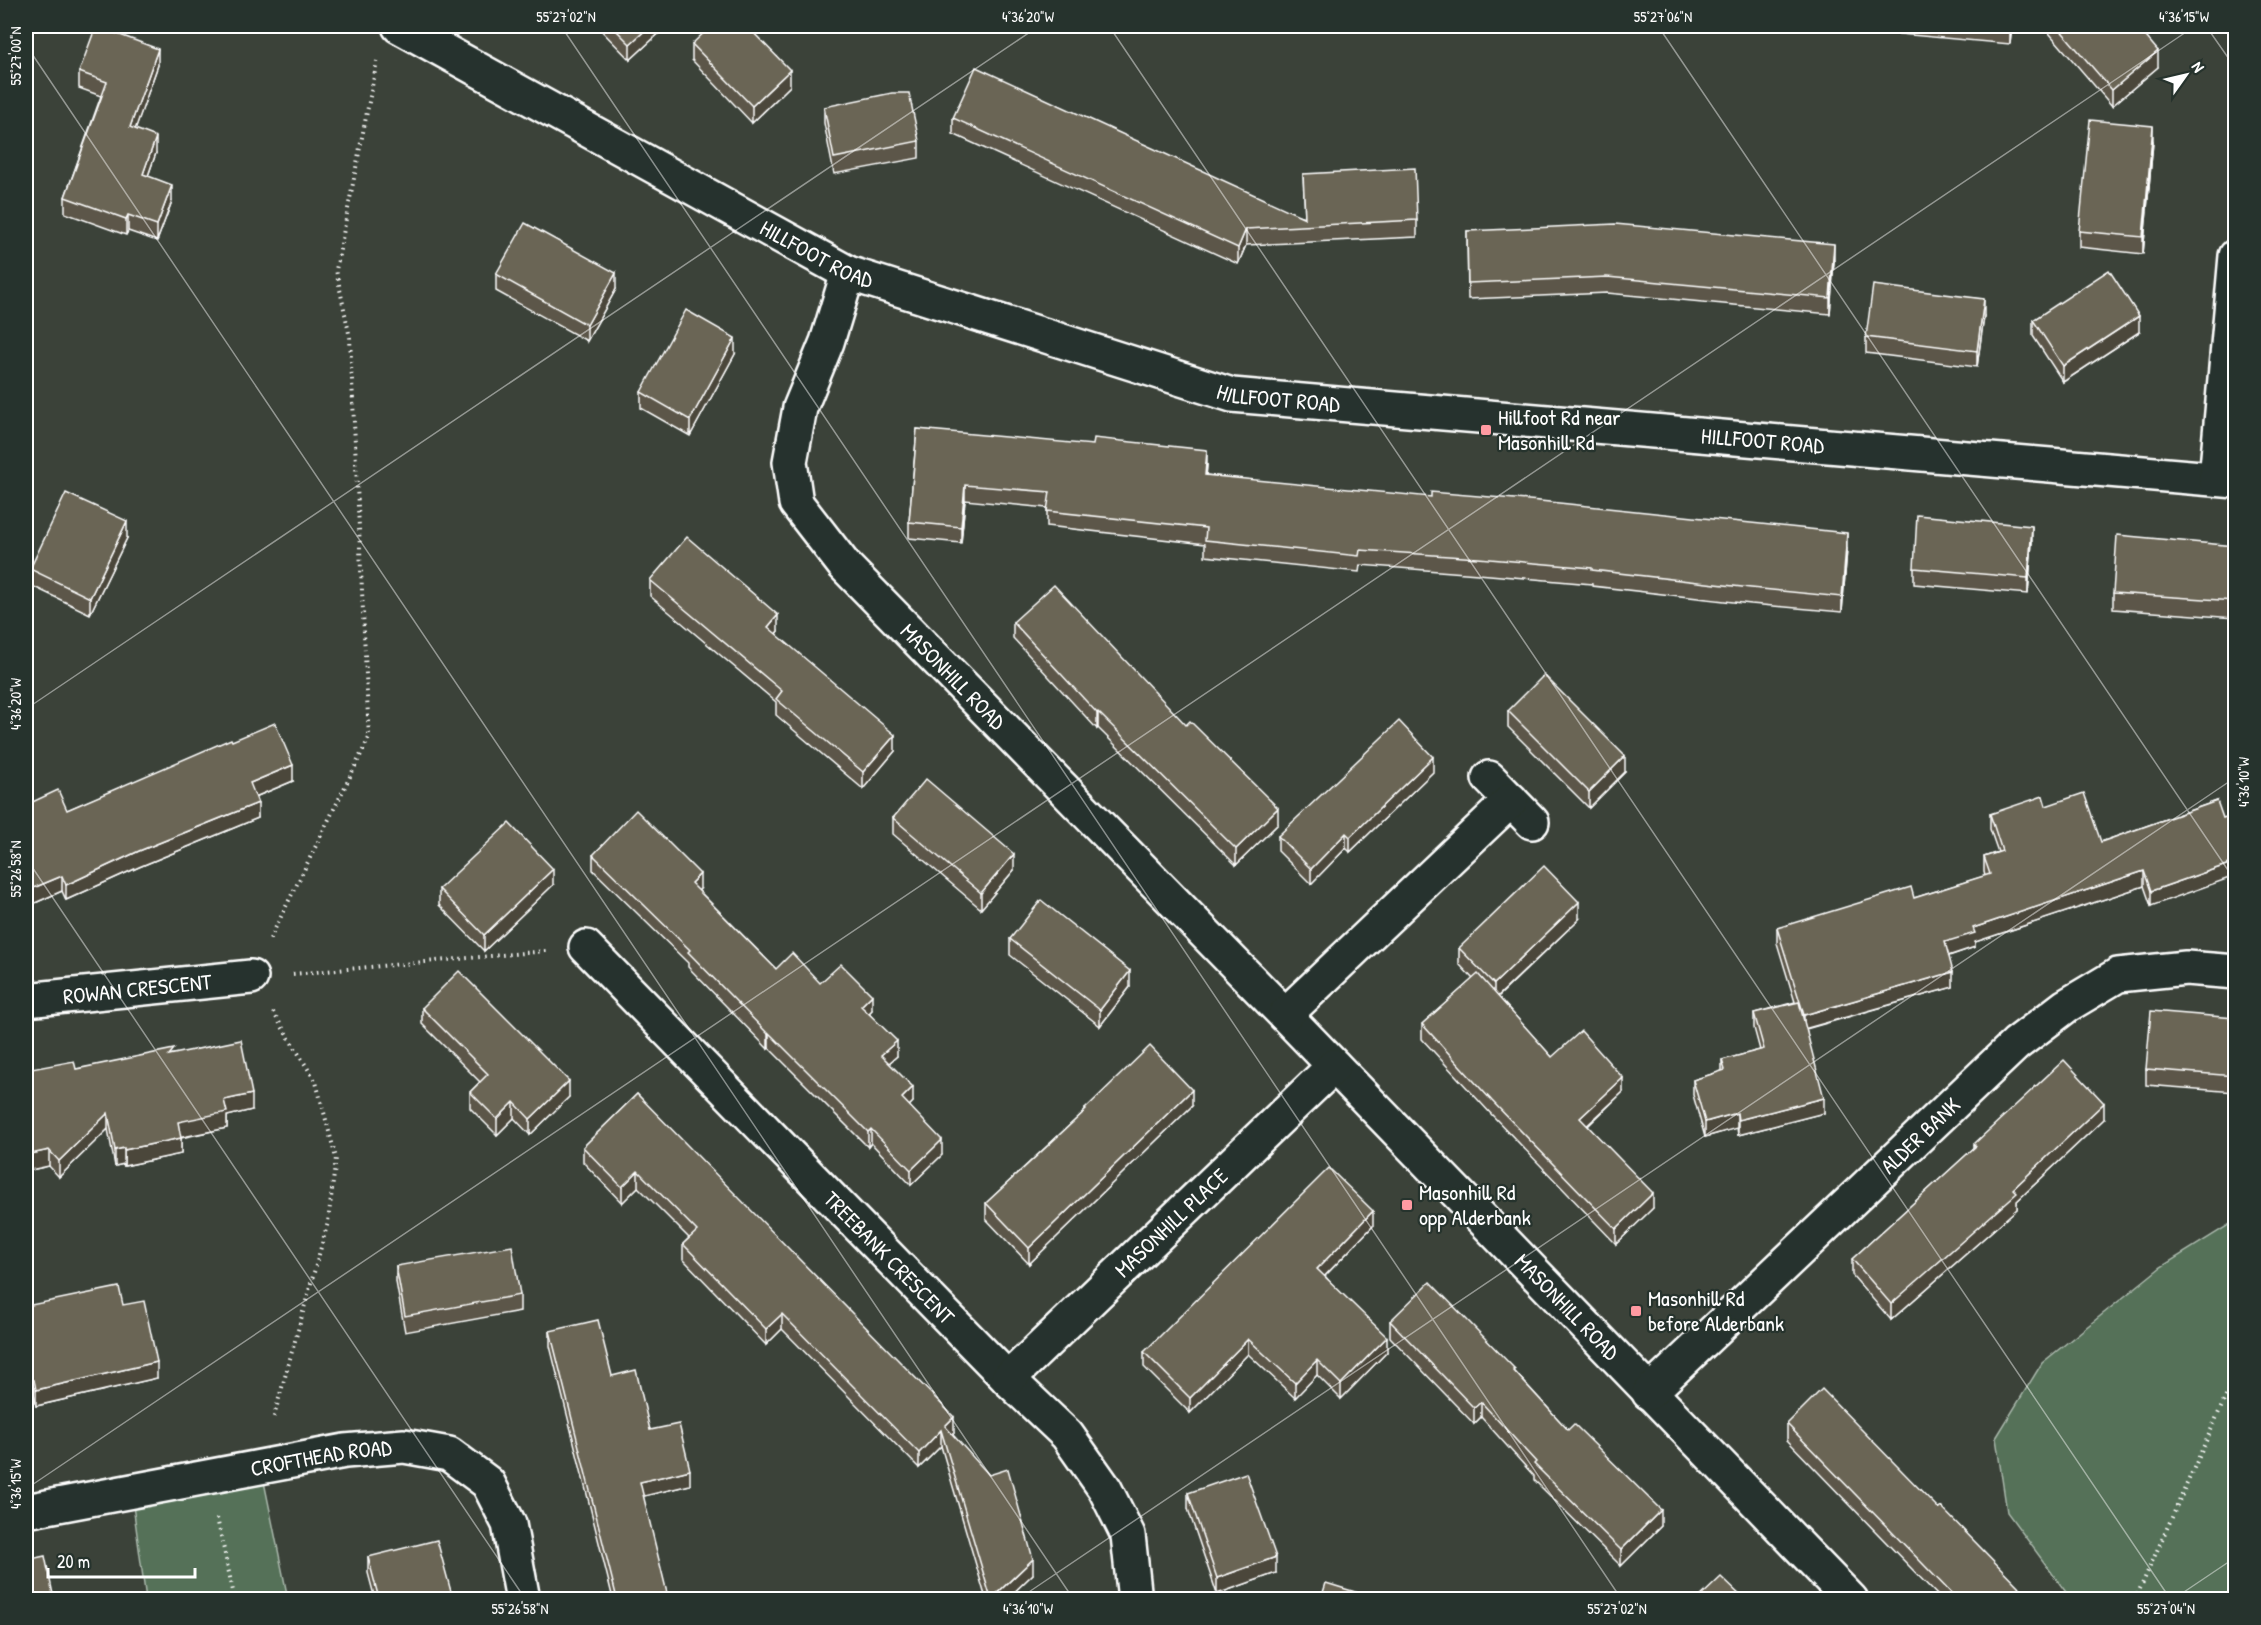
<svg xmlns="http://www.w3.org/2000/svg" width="2261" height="1625" font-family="'Patrick Hand',sans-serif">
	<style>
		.green { fill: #547158; stroke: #aab8ac; stroke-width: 1.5 }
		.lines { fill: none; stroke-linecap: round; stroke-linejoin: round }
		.minor-casing { stroke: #fff; stroke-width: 38 }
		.path { stroke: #fff; stroke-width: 4; stroke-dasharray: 1.5 4.5; stroke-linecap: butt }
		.minor { stroke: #26332d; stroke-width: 33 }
		.wall { fill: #5c5748; stroke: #fff; stroke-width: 1.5 }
		.shaded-wall { fill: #4b473b; stroke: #fff; stroke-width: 1.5 }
		.building { fill: #6b6554; stroke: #fff; stroke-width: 1.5 }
		.ticks { fill: none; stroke: #fff; stroke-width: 1.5; stroke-opacity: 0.45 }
		.poi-dot { fill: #ff9aa2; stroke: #26332d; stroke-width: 2 }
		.labels { text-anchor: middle; stroke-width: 4.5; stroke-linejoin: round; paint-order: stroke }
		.street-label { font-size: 22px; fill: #fff; stroke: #26332d }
		.poi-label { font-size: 22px; fill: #fff; stroke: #26332d; text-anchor: start }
		.neatline { fill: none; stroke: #fff; stroke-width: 2 }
		.ticks-label { font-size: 15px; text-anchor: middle; fill: #fff }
	</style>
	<rect width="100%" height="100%" fill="#3b4239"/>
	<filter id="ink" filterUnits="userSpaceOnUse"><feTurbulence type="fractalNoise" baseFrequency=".0167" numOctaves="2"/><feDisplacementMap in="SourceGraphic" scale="12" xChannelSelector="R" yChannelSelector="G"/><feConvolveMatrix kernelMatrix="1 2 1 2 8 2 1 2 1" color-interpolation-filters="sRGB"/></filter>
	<g filter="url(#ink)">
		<g class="green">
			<path d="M2235 1221V1599H2071L2007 1512 1996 1438 2042 1363 2161 1267Z"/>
			<path d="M261 1467 288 1599H146L131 1491Z"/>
		</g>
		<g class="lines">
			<g class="minor-casing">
				<g id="minor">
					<path id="s1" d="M399 26 848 273 1232 395 2236 481"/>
					<path id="s2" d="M848 273 827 342 800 408 790 462 796 503 844 565 1285 1015 1851 1600"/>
					<path d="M2216 479 2236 256"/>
					<path d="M1489 778 1532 822"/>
					<path id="s3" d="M586 947 1008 1379 1067 1435 1105 1489 1128 1535 1135 1600"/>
					<path id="s4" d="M26 1000 251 977"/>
					<path d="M1285 1015 1511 800"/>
					<path id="s5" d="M1008 1379 1334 1066"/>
					<path id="s6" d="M1649 1393 2016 1044 2066 1006 2118 975 2186 968 2236 972"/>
					<path id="s7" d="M26 1511 345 1451 404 1446 449 1454 488 1483 509 1524 523 1600"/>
				</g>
			</g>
			<g class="path">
				<path d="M270 939 369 738 350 338 336 270 377 61"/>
				<path d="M293 974 546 951"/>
				<path d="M273 1012 316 1082 336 1158 328 1222 273 1420"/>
				<path d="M217 1518 235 1600"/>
				<path d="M2135 1600 2236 1374"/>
			</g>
			<use href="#minor" class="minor"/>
		</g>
		<g class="wall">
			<path d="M597 26H667L630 60Z"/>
			<path d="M1811 26H2012L2010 44Z"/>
			<path d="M2043 26H2137L2158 67 2112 106Z"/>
			<path d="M692 44 790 86 752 123 692 60Z"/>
			<path d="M158 65 135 129 156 153 148 176 172 201 157 241 128 231 126 235 65 213V197L101 96 79 88V72Z"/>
			<path d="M824 107 919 141V158L834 174 824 123Z"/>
			<path d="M953 118 1305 217 1303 174 1417 220V237L1246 245 1238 264 953 134Z"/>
			<path d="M2153 142 2143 254 2079 247V231Z"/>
			<path d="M1467 231 1834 261 1830 314 1607 293 1468 299Z"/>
			<path d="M496 274 616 289 587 341 496 291Z"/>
			<path d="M1984 316 1977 367 1866 353V337Z"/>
			<path d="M2033 320 2139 332 2063 382 2033 336Z"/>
			<path d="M735 354 690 436 641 408V392Z"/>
			<path d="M917 429 1207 465 1206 475 1847 549 1842 612 1751 604 1592 586V584L1478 574 1360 565 1359 572 1205 556V544L1047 526V508L965 500 961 543 909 538V522Z"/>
			<path d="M127 538 90 614 30 585V569Z"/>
			<path d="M2032 542 2028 594 1914 584V568Z"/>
			<path d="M2235 546V618L2113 609V593Z"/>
			<path d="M650 580 778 631 776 634 895 751 863 789 776 715V702L650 596Z"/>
			<path d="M1013 622 1278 824 1236 865 1098 728 1097 729 1013 638Z"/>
			<path d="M1508 711 1625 772 1589 808 1508 727Z"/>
			<path d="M232 741 293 781 255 797 258 818 139 867 66 900 62 891 26 907 67 810Z"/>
			<path d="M1433 772 1350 852 1346 848 1311 884 1278 851V836Z"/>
			<path d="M2217 801 2151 906 2144 886 1975 942V947L1949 956 1953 987 1806 1029 1824 1113 1738 1135 1737 1128 1705 1137 1693 1095V1080L1722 1071V1060L1760 1050 1754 1028V1013L1795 1002 1777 943V928L1914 898 1985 876 1984 872V857L1998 852 1990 829V814L2046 806 2101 842Z"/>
			<path d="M893 818 1014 870 981 909 893 834Z"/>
			<path d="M593 855 700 889 698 890 776 969 820 983 872 1010 869 1013 897 1056 889 1063 913 1102 909 1106 942 1155 911 1185 871 1143 868 1147 769 1048 768 1049 688 967V963L593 870Z"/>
			<path d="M553 885 484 951 439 905V889Z"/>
			<path d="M1579 919 1498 997 1552 1057 1623 1092 1588 1126 1653 1208 1616 1244 1492 1115 1422 1039V1024L1473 979 1459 964V948Z"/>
			<path d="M1010 939 1130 987 1100 1026 1010 955Z"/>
			<path d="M422 1008 569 1097 530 1135 514 1118 497 1135 470 1108V1092L480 1082 422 1024Z"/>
			<path d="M2235 1018V1092L2146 1085V1069Z"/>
			<path d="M174 1054 252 1110 227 1116V1128L181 1138V1154L124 1166V1164L115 1166 108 1129 59 1177 49 1166 26 1171V1070L76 1069Z"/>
			<path d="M637 1094 954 1433 952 1435 1033 1574 1007 1599H986L941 1446 919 1468 782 1329 766 1345 683 1259V1244L689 1238 638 1187 622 1203 583 1162V1147Z"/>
			<path d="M1192 1106 1029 1264 986 1219V1203L1085 1111V1109Z"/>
			<path d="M2104 1119 2017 1201V1209L1891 1320 1852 1275V1259L1974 1148V1144Z"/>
			<path d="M1373 1226 1325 1276 1387 1352 1341 1399 1317 1375 1295 1398 1248 1354 1190 1413 1144 1367V1352Z"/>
			<path d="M396 1266 520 1295V1311L405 1332 396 1282Z"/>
			<path d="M123 1305 157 1378 36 1406 34 1396 26 1398V1306Z"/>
			<path d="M1390 1321 1515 1372 1568 1430 1661 1526 1621 1566 1534 1480V1476L1481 1417 1474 1424 1390 1337Z"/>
			<path d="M550 1331 612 1376 690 1485 643 1496 667 1599H613L550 1346Z"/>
			<path d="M1787 1424 2020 1599H1941L1787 1440Z"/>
			<path d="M1188 1493 1276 1573 1217 1594 1188 1509Z"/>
			<path d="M368 1557 453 1599H375L368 1573Z"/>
		</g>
		<g class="shaded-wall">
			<path d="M650 26H667L630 60V44Z"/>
			<path d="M2011 26H2012L2010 44V28Z"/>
			<path d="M158 49V65L130 144V127Z"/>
			<path d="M2158 51V67L2112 106V90Z"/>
			<path d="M790 70V86L752 123V106Z"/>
			<path d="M2153 126V142L2143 254V237Z"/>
			<path d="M156 137V153L143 190V174Z"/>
			<path d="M172 185V201L157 241V225Z"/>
			<path d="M128 215V231L126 235V219Z"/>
			<path d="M1246 229V245L1238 264V248Z"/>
			<path d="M1834 244V261L1830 314V298Z"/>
			<path d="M616 273V289L587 341V325Z"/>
			<path d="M1984 299V316L1977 367V351Z"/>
			<path d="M2139 316V332L2063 382V366Z"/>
			<path d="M735 338V354L690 436V420Z"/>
			<path d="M1207 450V465L1205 491V475Z"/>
			<path d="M965 485V500L961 543V527Z"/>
			<path d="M127 521V538L90 614V598Z"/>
			<path d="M2032 526V542L2028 594V578Z"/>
			<path d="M1847 533V549L1842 612V597Z"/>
			<path d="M778 615V631L768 643V627Z"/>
			<path d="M1098 712V728L1097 729V713Z"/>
			<path d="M895 735V751L863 789V772Z"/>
			<path d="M1625 756V772L1589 808V792Z"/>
			<path d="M1433 757V772L1350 852V837Z"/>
			<path d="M293 765V781L250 799V783Z"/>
			<path d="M258 803V818L139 867 66 900V885L139 851Z"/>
			<path d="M1278 808V824L1236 865V849Z"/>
			<path d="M1346 833V848L1311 884V869Z"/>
			<path d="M1014 854V870L981 909V893Z"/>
			<path d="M2235 862V876L2151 906V891Z"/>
			<path d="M553 869V885L484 951V935Z"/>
			<path d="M2144 871V886L1975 942V947L1945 957V942L1973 928Z"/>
			<path d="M700 874V889L691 898V883Z"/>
			<path d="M62 876V891L26 907V891Z"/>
			<path d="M1579 902V919L1494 1000V984Z"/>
			<path d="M1130 971V987L1100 1026V1010Z"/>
			<path d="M1953 972V987L1804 1029V1015Z"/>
			<path d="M872 995V1010L861 1021V1006Z"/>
			<path d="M769 1033V1048L768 1049V1034Z"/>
			<path d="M897 1041V1056L881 1070V1055Z"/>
			<path d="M1623 1078V1092L1580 1132V1118Z"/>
			<path d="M569 1081V1097L530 1135V1119Z"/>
			<path d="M913 1087V1102L902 1113V1098Z"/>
			<path d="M1192 1090V1106L1029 1264V1248Z"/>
			<path d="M252 1094V1110L227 1116V1128L178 1138V1122L224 1100Z"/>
			<path d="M1824 1098V1113L1738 1135V1120Z"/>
			<path d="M514 1102V1118L497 1135V1119Z"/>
			<path d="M2104 1103V1119L2017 1201V1209L1891 1320V1304Z"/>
			<path d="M108 1113V1129L59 1177V1161Z"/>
			<path d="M1737 1113V1128L1705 1137V1122Z"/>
			<path d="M871 1129V1143L868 1147V1132Z"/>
			<path d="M181 1138V1154L124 1166V1150Z"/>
			<path d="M942 1140V1155L911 1185V1170Z"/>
			<path d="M124 1148V1164L115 1166V1150Z"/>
			<path d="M49 1150V1166L26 1171V1155Z"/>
			<path d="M638 1171V1187L622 1203V1187Z"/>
			<path d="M1653 1193V1208L1616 1244V1229Z"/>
			<path d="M1373 1211V1226L1317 1284V1269Z"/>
			<path d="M782 1314V1329L766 1345V1329Z"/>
			<path d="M1387 1337V1352L1341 1399V1384Z"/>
			<path d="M1248 1339V1354L1190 1413V1398Z"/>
			<path d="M1317 1360V1375L1295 1398V1383Z"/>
			<path d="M157 1362V1378L36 1406V1390Z"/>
			<path d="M1481 1402V1417L1474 1424V1408Z"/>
			<path d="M954 1417V1433L945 1442V1426Z"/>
			<path d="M941 1430V1446L919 1468V1453Z"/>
			<path d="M690 1470V1485L640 1497V1482Z"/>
			<path d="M1661 1510V1526L1621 1566V1550Z"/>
			<path d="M1276 1557V1573L1217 1594V1578Z"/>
			<path d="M1033 1559V1574L1007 1599H991Z"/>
			<path d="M2020 1588V1599H2008Z"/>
			<path d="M667 1593V1599H641Z"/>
		</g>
		<g class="building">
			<path d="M96 26 158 49 130 127 156 137 143 174 172 185 157 225 128 215 126 219 65 197 107 82 79 72Z"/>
			<path d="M612 26H650L630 44Z"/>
			<path d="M711 26H747L790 70 752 106 692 44Z"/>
			<path d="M1981 26H2011L2010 28Z"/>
			<path d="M2057 26H2137L2158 51 2112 90Z"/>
			<path d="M976 67 1305 218 1303 174 1415 168 1417 220 1246 229 1238 248 953 118Z"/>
			<path d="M892 93H909L919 141 834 158 824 107Z"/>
			<path d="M2090 120 2153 126 2143 237 2079 231Z"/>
			<path d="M525 223 616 273 587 325 496 274Z"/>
			<path d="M1615 224 1834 244 1830 298 1607 277 1468 283 1467 231Z"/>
			<path d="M2109 270 2139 316 2063 366 2033 320Z"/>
			<path d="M1873 285 1984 299 1977 351 1866 337Z"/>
			<path d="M686 310 735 338 690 420 641 392Z"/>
			<path d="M917 429 1093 445 1094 438 1207 450 1205 475 1431 497V492L1540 501 1847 533 1842 597 1751 588 1592 570V568L1478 558 1360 550 1359 556 1205 540 1206 528 1047 511 1050 492 965 485 961 527 909 522Z"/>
			<path d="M66 493 127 521 90 598 30 569Z"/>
			<path d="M1917 515 2032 526 2028 578 1914 568Z"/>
			<path d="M2117 535 2235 546V601L2113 593Z"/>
			<path d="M687 537 778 615 768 627 895 735 863 772 776 699 782 691 650 580Z"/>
			<path d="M1054 585 1186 725 1190 721 1278 808 1236 849 1098 712 1097 713 1013 622Z"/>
			<path d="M1544 675 1625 756 1589 792 1508 711Z"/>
			<path d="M1399 721 1433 757 1350 837 1346 833 1311 869 1278 836Z"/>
			<path d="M275 723 293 765 250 783 258 803 139 851 66 885 62 876 26 891V805L58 790 67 810 231 739 232 741Z"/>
			<path d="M926 779 1014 854 981 893 893 818Z"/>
			<path d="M2084 793 2101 842 2217 801 2223 818 2235 814V862L2151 891 2144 871 1973 928 1975 933 1945 942 1953 972 1804 1015 1777 928 1911 887 1914 898 1990 874 1984 857 2002 851 1990 814 2043 796 2046 806Z"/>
			<path d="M636 810 700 874 691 883 776 969 792 953 820 983 841 964 872 995 861 1006 897 1041 881 1055 913 1087 902 1098 942 1140 911 1170 871 1129 868 1132 769 1033 768 1034 688 952 690 950 593 855Z"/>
			<path d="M509 823 553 869 484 935 439 889Z"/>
			<path d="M1544 866 1579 902 1494 984 1459 948Z"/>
			<path d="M1041 900 1130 971 1100 1010 1010 939Z"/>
			<path d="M459 971 569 1081 530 1119 514 1102 497 1119 470 1092 488 1074 422 1008Z"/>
			<path d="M1478 974 1552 1057 1581 1031 1623 1078 1580 1118 1653 1193 1616 1229 1492 1101 1422 1024Z"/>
			<path d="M1799 1002 1824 1098 1738 1120 1737 1113 1705 1122 1693 1080 1725 1070 1722 1060 1764 1049 1754 1013Z"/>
			<path d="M2151 1011 2235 1018V1076L2146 1069Z"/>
			<path d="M241 1040 252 1094 224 1100 227 1112 178 1122 181 1138 124 1150V1148L115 1150 108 1113 59 1161 49 1150 26 1155V1070L74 1061 76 1069 174 1049 169 1055Z"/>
			<path d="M1150 1046 1192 1090 1029 1248 986 1203 1086 1110 1085 1109Z"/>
			<path d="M2064 1060 2104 1103 2013 1189 2017 1193 1891 1304 1852 1259 1976 1146 1974 1144Z"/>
			<path d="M637 1094 954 1417 945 1426 989 1475 1008 1469 1033 1559 991 1599 941 1430 919 1453 782 1314 766 1329 683 1244 697 1231 638 1171 622 1187 583 1147Z"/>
			<path d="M1329 1168 1373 1211 1317 1269 1387 1337 1341 1384 1317 1360 1295 1383 1248 1339 1190 1398 1144 1352Z"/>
			<path d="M512 1246 520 1295 405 1316 396 1266Z"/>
			<path d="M1430 1282 1515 1369 1513 1370 1568 1430 1574 1424 1661 1510 1621 1550 1534 1464 1536 1462 1481 1402 1474 1408 1390 1321Z"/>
			<path d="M119 1287 123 1305 144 1301 157 1362 36 1390 34 1380 26 1382V1306Z"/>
			<path d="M598 1320 612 1376 636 1370 650 1430 679 1424 690 1470 640 1482 667 1593 641 1599H617L550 1331Z"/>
			<path d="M1822 1389 1939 1509 1941 1507 2020 1588 2008 1599H1957L1787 1424Z"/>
			<path d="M1246 1473 1276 1557 1217 1578 1188 1493Z"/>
			<path d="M437 1540 453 1599H379L368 1557Z"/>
			<path d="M45 1556 54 1599H26V1560Z"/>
			<path d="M1721 1577 1744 1599H1698Z"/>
			<path d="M1326 1583 1378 1599H1321Z"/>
		</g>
	</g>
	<path class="ticks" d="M561 26 1622 1600M1109 26 2171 1600M1658 26 2236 882M2206 26 2236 69M26 45 1074 1600M26 709 1039 26M26 858 526 1600M26 1489 2195 26M1017 1600 2236 777M2172 1600 2236 1557"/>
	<g class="poi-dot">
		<rect x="1480" y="424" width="12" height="12" rx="3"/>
		<rect x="1401" y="1199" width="12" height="12" rx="3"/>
		<rect x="1630" y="1305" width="12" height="12" rx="3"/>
	</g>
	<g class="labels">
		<g class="street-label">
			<text dy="8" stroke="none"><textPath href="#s1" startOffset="476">HILLFOOT ROAD</textPath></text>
			<text dy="8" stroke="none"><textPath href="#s1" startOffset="962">HILLFOOT ROAD</textPath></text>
			<text dy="8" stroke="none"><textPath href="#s1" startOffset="1448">HILLFOOT ROAD</textPath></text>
			<text dy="8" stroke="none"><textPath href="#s2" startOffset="474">MASONHILL ROAD</textPath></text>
			<text dy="8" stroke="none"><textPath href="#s4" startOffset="112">ROWAN CRESCENT</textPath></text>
			<text dy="8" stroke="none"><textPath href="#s6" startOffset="374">ALDER BANK</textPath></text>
			<text dy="8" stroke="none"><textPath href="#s5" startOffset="226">MASONHILL PLACE</textPath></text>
			<text dy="8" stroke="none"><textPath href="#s3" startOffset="434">TREEBANK CRESCENT</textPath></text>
			<text dy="8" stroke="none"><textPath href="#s2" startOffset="1354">MASONHILL ROAD</textPath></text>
			<text dy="8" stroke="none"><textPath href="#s7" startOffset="300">CROFTHEAD ROAD</textPath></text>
		</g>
		<g class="poi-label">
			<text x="1498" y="425">Hillfoot Rd near<tspan x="1498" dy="25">Masonhill Rd</tspan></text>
			<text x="1419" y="1200">Masonhill Rd<tspan x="1419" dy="25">opp Alderbank</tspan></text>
			<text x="1648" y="1306">Masonhill Rd<tspan x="1648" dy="25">before Alderbank</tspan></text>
		</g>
	</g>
	<rect width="2261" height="1625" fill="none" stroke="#26332d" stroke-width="66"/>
	<g transform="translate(2186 75) rotate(56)" stroke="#26332d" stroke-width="4.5" paint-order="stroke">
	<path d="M0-4.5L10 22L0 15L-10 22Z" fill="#ffffff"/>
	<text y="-9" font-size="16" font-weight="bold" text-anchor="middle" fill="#ffffff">N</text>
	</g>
	<path d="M48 1568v9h147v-9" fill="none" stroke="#ffffff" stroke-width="3"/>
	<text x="57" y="1568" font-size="18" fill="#ffffff" stroke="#26332d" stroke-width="4.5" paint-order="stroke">20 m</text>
	<rect x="33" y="33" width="2195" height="1559" class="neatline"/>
	<g class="ticks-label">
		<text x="566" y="22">55°27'02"N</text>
		<text x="1028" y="22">4°36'20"W</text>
		<text x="1663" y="22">55°27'06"N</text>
		<text x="2184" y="22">4°36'15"W</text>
		<text transform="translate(16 56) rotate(-90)" y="5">55°27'00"N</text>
		<text transform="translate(16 704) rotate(-90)" y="5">4°36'20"W</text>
		<text transform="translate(2244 782) rotate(-90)" y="5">4°36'10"W</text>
		<text transform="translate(16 869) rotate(-90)" y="5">55°26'58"N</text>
		<text transform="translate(16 1484) rotate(-90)" y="5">4°36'15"W</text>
		<text x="520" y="1614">55°26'58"N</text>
		<text x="1028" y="1614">4°36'10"W</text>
		<text x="1617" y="1614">55°27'02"N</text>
		<text x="2166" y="1614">55°27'04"N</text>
	</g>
</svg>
